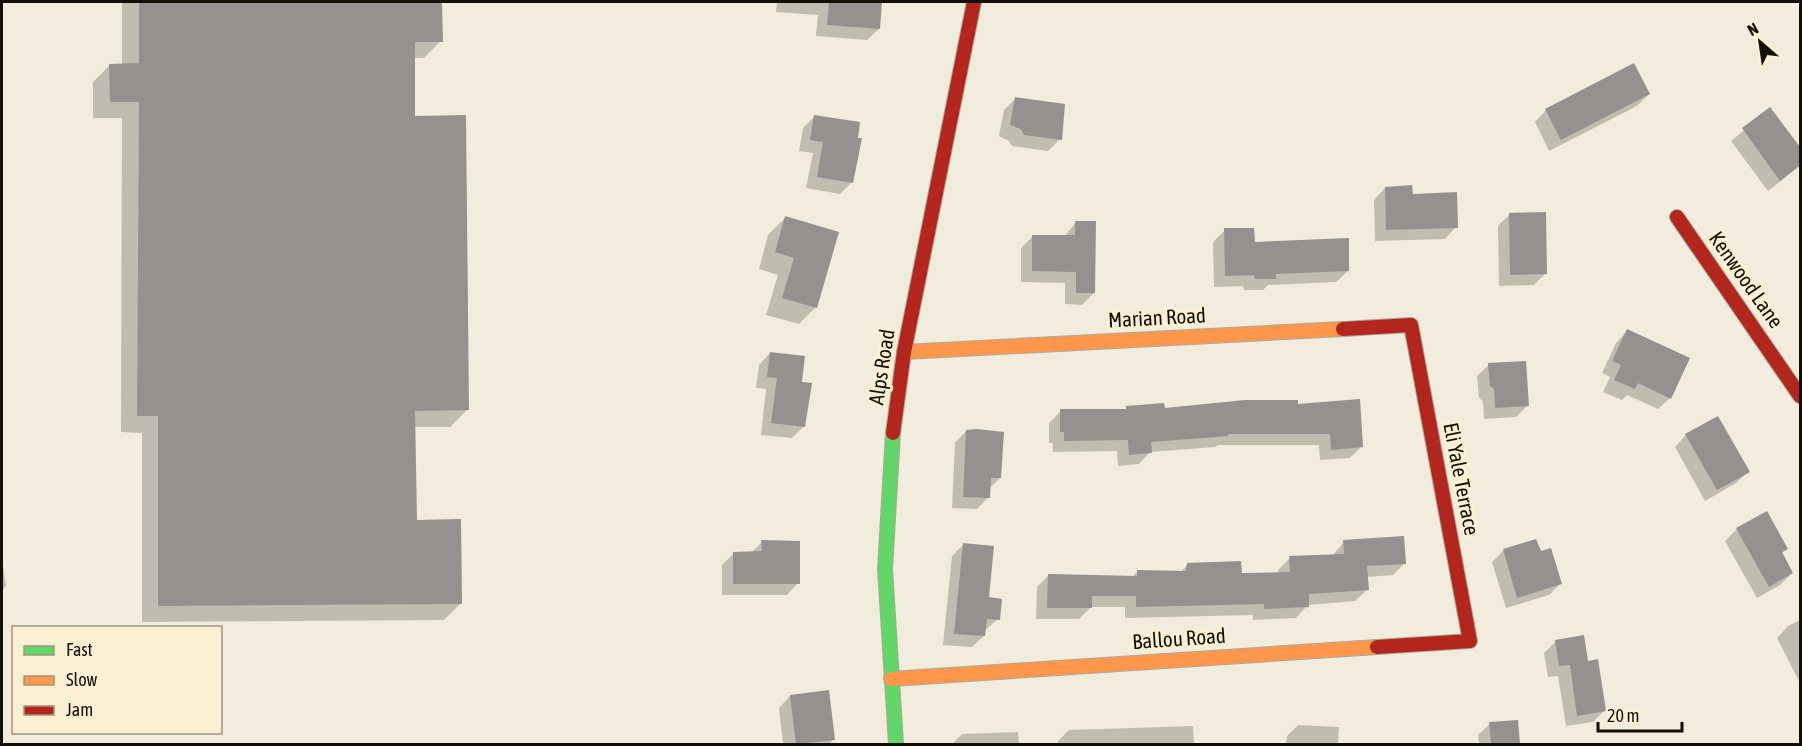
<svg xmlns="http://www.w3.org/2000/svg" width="1802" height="746" font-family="'Asap Condensed',sans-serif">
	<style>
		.shadow { fill: #0003 }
		.building { fill: #94918f }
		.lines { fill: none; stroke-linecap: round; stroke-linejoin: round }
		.fast-casing { stroke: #ada89c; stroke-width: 16 }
		.slow-casing { stroke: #ada89c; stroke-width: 16 }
		.jam-casing { stroke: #ada89c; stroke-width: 16 }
		.fast { stroke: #63d668; stroke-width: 14 }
		.slow { stroke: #ff974d; stroke-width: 14 }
		.jam { stroke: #b3261e; stroke-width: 14 }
		.labels { text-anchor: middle; stroke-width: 6; stroke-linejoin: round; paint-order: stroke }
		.street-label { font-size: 21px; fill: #130f06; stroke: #fcf0d2 }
	</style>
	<rect width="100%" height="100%" fill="#f2ecdc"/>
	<g class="shadow">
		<path d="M122 2H441V41L424 58H413L414 118 467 410 450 427H414L415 521 461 603 444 620 142 622V433L121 432 122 118H93V82L110 65H122Z"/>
		<path d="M777 2H881L879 29 867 40 816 36 818 15 776 12Z"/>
		<path d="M1649 94 1637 106 1549 151 1535 122 1546 110Z"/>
		<path d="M1016 98 1060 139 1048 151 1012 146 1009 141 999 136 1004 110Z"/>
		<path d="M1770 109 1800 150V166L1768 191 1731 141Z"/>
		<path d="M815 116 852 182 840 194 806 188 813 153 799 151 803 128Z"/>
		<path d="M1385 188 1411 195 1456 227 1445 239 1375 241 1374 200Z"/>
		<path d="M1509 215 1545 274 1534 285 1499 286 1498 226Z"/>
		<path d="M785 218 816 307 799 324 766 315 778 275 759 269 768 235Z"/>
		<path d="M1076 222 1094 293 1082 305 1065 304V283L1021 282V248L1033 236 1064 237Z"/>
		<path d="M1225 230 1253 243 1348 271 1336 282 1268 285 1263 290H1244L1243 286 1214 287 1213 242Z"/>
		<path d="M1627 331 1670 398 1658 409 1627 395 1622 400 1603 392 1610 377 1602 373 1616 343Z"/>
		<path d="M770 353 800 383 804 426 792 438 761 435 766 389 756 388 759 365Z"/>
		<path d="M1489 365 1528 405 1516 417 1484 419 1483 401 1479 398 1477 376Z"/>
		<path d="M1296 405 1361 447 1350 458 1320 460 1319 445H1218L1215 447 1150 452 1139 464 1118 466 1117 451 1053 452V443H1049V423L1061 411Z"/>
		<path d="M966 431 1000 478 989 489 988 498 977 509 952 508 955 443Z"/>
		<path d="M1686 435 1748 472 1736 483 1705 501 1675 447Z"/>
		<path d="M1766 513 1786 549 1781 554 1792 573 1780 585 1757 598 1725 541 1737 529Z"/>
		<path d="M1535 541 1540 553 1560 584 1549 595 1506 608 1492 562 1503 551Z"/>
		<path d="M762 542 798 583 787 595H722V565L734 553H751Z"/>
		<path d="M1344 542 1405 563 1393 575 1366 577 1367 590 1355 601 1308 605 1296 618 1253 620V615L1125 618V607H1091L1079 619H1036L1037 587 1048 576 1132 577 1137 572 1180 573 1187 565 1240 574 1278 573V570L1290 558 1332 556Z"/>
		<path d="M963 545 998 619 984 631V636L972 647 943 645 952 556Z"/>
		<path d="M2 559 6 586 2 591Z"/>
		<path d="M1800 620V683L1777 638 1788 626Z"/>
		<path d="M1556 641 1587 662 1605 710 1593 722 1566 726 1558 676 1548 677 1544 653Z"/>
		<path d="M790 696 834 739 829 744H783L779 708Z"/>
		<path d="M1517 721 1519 744H1479L1478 735 1490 724Z"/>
		<path d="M1298 725 1339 727 1338 744H1286L1287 736Z"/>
		<path d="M1193 726 1194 744H1058V741L1069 730Z"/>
		<path d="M1018 732 1019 744H952L962 734Z"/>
	</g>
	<g class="building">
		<path d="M139 2H442L443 42H415V116L466 115 469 410 415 411 417 520 461 519 462 604 158 606V416H137L139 102H110L109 64 139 63Z"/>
		<path d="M829 2H882L880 29 827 25Z"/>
		<path d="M1634 63 1650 94 1561 140 1545 109Z"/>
		<path d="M1015 97 1065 104 1062 140 1024 135 1021 129 1010 125Z"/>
		<path d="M1770 107 1800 147V165L1780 181 1742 128Z"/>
		<path d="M814 115 860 122 858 138H862L853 183 817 177 823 142 810 140Z"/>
		<path d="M1412 185 1413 194 1457 192 1458 228 1386 230 1385 187Z"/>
		<path d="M1546 212 1547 274 1510 275 1509 213Z"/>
		<path d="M785 216 839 232 817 308 782 298 794 258 775 252Z"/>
		<path d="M1075 221H1096L1095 293H1076V272L1032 271V235H1075Z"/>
		<path d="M1224 228H1254L1255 242 1349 238V271L1276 274V279H1255L1254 275 1225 276Z"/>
		<path d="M1627 329 1690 358 1671 399 1638 383 1635 389 1614 380 1621 365 1612 361Z"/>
		<path d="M770 352 805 356 802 382 812 383 805 427 771 423 777 378 767 377Z"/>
		<path d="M1526 361 1529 406 1495 408 1494 389 1490 386 1488 363Z"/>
		<path d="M1360 399 1363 447 1331 450 1330 434H1228L1229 436 1151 442 1152 453 1129 455 1128 440 1064 441V432H1060V409H1126V406L1164 403 1165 408 1245 400H1298V404Z"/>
		<path d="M1718 416 1750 472 1717 490 1685 434Z"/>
		<path d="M977 429 1004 432 1001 478H991L990 498 963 497 966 430Z"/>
		<path d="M1767 511 1788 549 1782 552 1793 573 1769 587 1736 528Z"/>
		<path d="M1404 536 1406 564 1367 566 1369 590 1309 594V607L1264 609V604L1136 607V596H1092V608H1047L1048 574 1137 576V570L1186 571 1187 563 1241 561 1242 573 1290 572 1289 556 1344 554 1343 540Z"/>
		<path d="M1536 539 1541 551 1551 548 1562 584 1517 598 1503 549Z"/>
		<path d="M761 540 800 541V584H733V552L762 551Z"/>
		<path d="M963 543 994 546 989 597 1002 599 1000 620 987 619 985 636 954 634Z"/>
		<path d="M1584 635 1588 661 1598 659 1606 711 1577 716 1570 665 1559 666 1555 640Z"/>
		<path d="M829 690 835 740 796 744 790 695Z"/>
		<path d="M1518 720 1520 744H1491L1489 722Z"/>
	</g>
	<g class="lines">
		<g class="fast-casing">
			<path id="fast" d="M893 433 885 569 896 744"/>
		</g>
		<g class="slow-casing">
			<g id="slow">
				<path d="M904 352 1343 329"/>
				<path d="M891 679 1377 647"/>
			</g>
		</g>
		<g class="jam-casing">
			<g id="jam">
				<path d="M1677 217 1800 396"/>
				<path d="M1343 329 1411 325 1470 641 1377 647"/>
				<path d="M893 433 904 352 974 2"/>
			</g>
		</g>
		<use href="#fast" class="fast"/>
		<use href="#slow" class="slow"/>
		<use href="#jam" class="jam"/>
	</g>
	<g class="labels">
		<g class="street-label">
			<text transform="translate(1746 280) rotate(55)" y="7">Kenwood Lane</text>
			<text transform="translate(1157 318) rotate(-3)" y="7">Marian Road</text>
			<text transform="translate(882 367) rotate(-81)" y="7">Alps Road</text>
			<text transform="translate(1461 479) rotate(79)" y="7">Eli Yale Terrace</text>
			<text transform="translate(1179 639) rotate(-4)" y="7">Ballou Road</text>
		</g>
	</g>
	<rect width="1802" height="746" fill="none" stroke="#130f06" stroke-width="6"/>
	<rect x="12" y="626" width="210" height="108" fill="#fcf0d2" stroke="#9f9680" stroke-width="1.5"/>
	<rect x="24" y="646" width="30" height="9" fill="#63d668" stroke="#9f9680" stroke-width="1.5"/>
	<text x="66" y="656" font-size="18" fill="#130f06">Fast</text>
	<rect x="24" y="676" width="30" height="9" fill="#ff974d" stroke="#9f9680" stroke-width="1.5"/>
	<text x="66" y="686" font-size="18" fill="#130f06">Slow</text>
	<rect x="24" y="706" width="30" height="9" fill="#b3261e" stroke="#9f9680" stroke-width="1.5"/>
	<text x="66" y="716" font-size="18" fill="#130f06">Jam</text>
	<g transform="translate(1760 42) rotate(331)" stroke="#fcf0d2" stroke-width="4.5" paint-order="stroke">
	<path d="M0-4.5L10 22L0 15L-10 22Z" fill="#130f06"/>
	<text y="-9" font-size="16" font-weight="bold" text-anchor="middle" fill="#130f06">N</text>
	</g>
	<path d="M1598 722v9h84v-9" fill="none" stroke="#130f06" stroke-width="3"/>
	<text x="1607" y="722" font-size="18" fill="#130f06" stroke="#fcf0d2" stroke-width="4.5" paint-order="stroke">20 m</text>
</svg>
